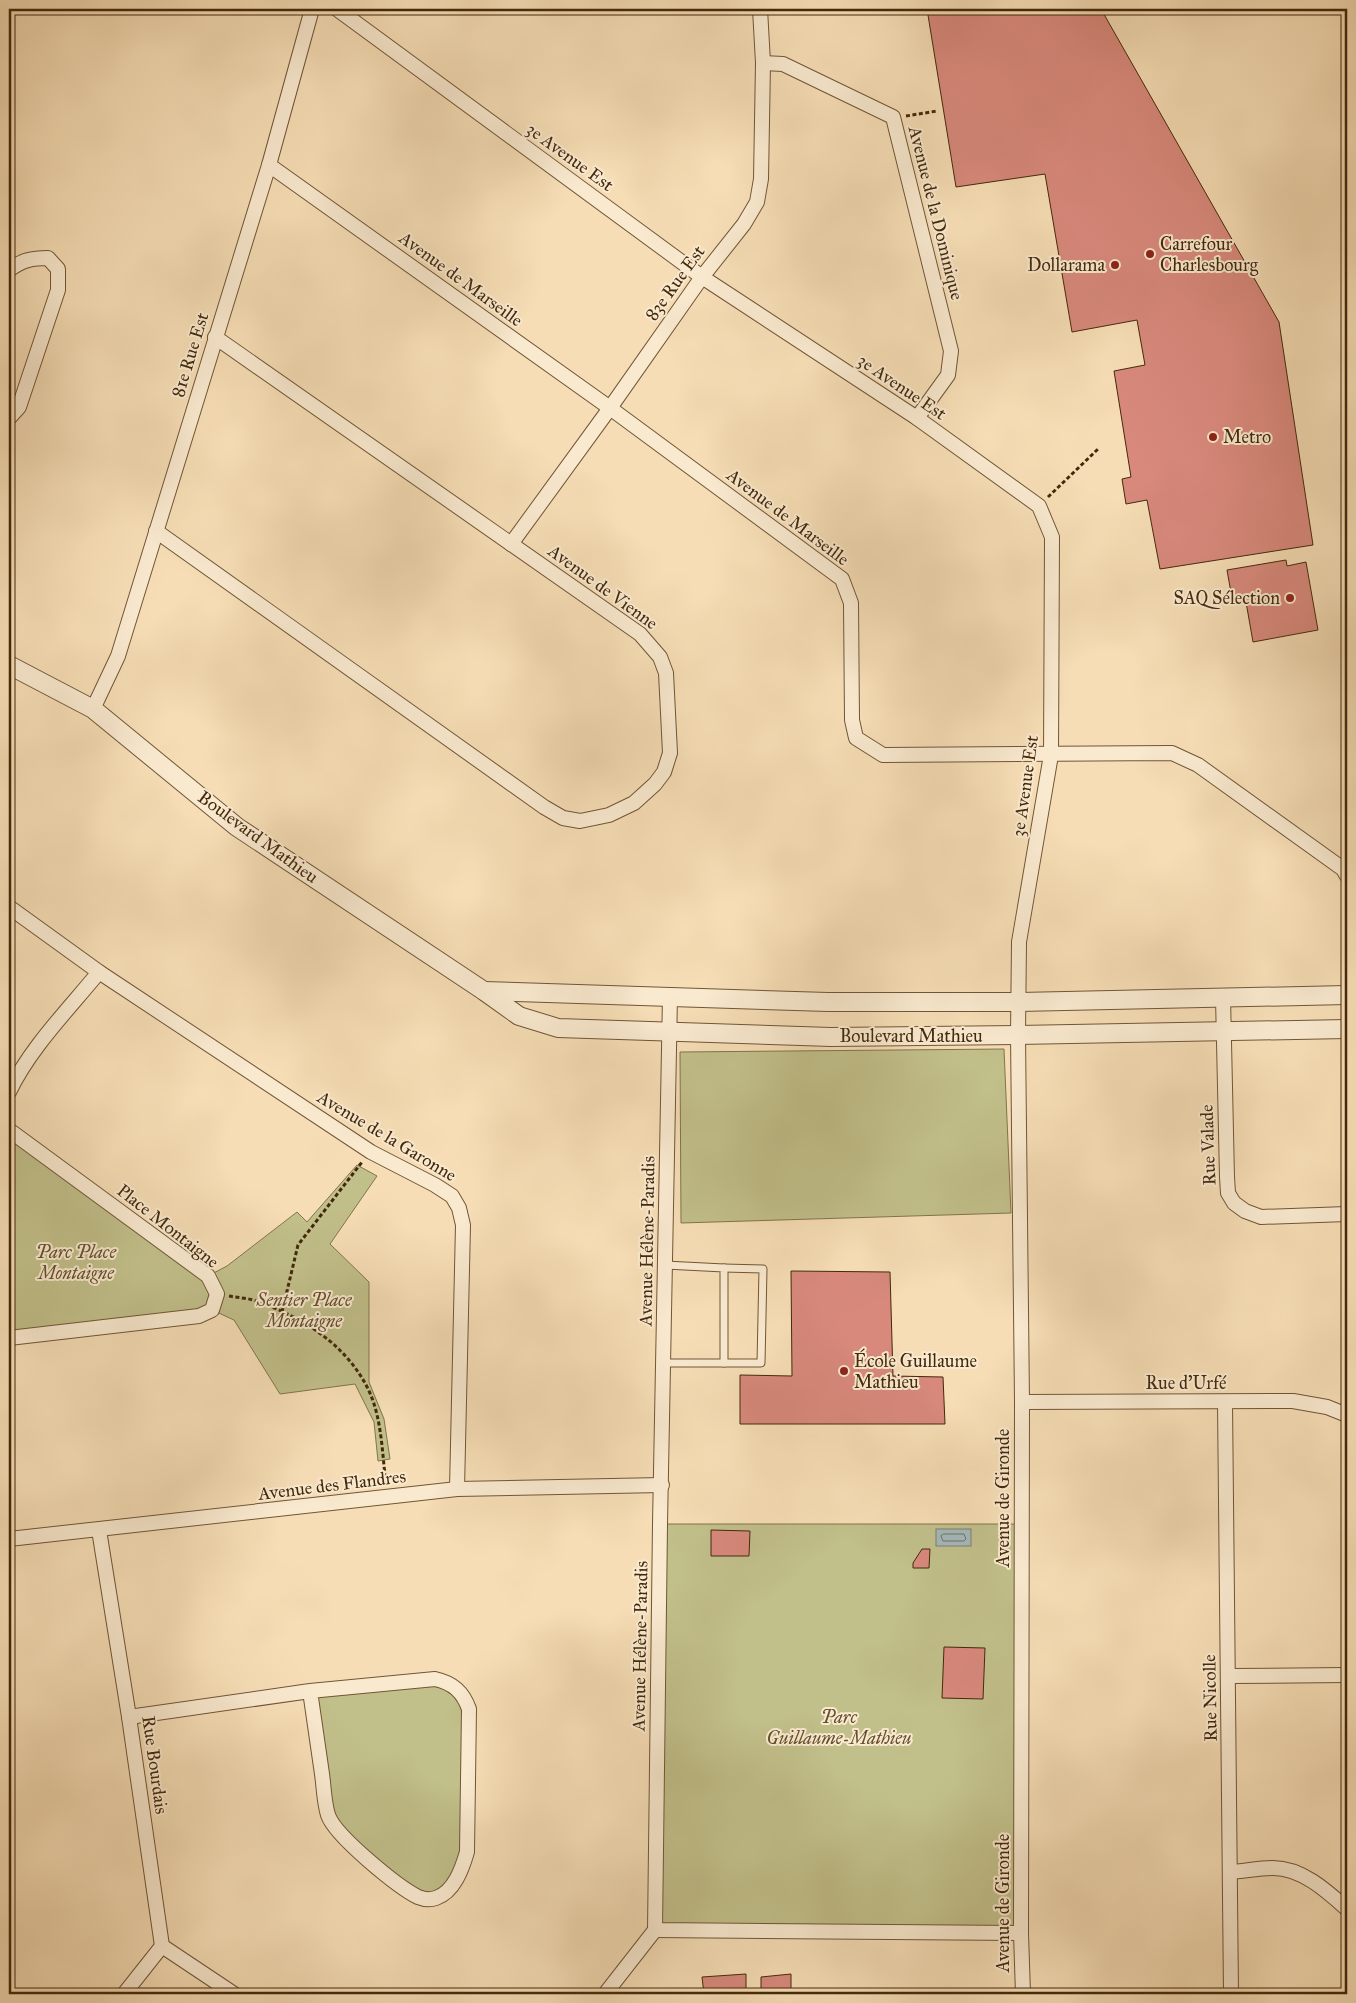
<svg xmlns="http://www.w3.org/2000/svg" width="1356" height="2003" font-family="'IM FELL Great Primer',serif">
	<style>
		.green { fill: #c1bf8a; stroke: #82744b }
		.water { fill: #a3b8ba; stroke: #7d7f74 }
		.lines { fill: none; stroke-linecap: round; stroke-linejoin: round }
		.shore { stroke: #737063; stroke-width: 1 }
		.building { fill: #d8897c; stroke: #43290c }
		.service-casing { stroke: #705636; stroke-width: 9 }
		.minor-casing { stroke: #705636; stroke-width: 16 }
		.tertiary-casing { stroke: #705636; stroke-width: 20 }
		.path { stroke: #43290c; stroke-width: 3; stroke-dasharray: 4 2.5; stroke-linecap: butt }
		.service { stroke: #f9e9cf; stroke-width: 7 }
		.minor { stroke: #f9e9cf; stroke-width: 14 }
		.tertiary { stroke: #f9e9cf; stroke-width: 18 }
		.poi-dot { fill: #8f2418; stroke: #f9e9cf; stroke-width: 2 }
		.labels { text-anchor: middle; stroke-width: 4; stroke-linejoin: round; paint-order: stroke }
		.street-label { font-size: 18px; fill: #43290c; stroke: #f9e9cf }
		.poi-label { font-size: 18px; fill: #43290c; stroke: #f9e9cf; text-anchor: start }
		.park-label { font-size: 18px; font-style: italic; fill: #624e2c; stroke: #f9e9cf }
	</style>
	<rect width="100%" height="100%" fill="#f6ddb5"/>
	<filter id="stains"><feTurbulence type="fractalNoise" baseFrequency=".004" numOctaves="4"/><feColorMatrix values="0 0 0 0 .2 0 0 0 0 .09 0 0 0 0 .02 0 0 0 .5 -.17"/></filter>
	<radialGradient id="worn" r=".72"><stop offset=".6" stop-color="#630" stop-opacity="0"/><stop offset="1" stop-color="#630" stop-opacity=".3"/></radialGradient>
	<g class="green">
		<path d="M1004 1049 1011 1213 681 1223 680 1052Z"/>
		<path d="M9 1130 208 1276 227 1266 297 1212 307 1222 357 1165 377 1176 330 1244 369 1282V1382L384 1419 390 1459 378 1461 374 1422 355 1384 280 1394 234 1320 212 1310 9 1338Z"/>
		<path d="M660 1524H1022L1021 1933 655 1930Z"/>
		<path d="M435 1679 465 1698 467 1852 454 1882 426 1899 333 1825 310 1691Z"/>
	</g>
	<rect class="water" x="936" y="1529" width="35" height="17"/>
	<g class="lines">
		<path class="shore" d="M944 1534H964L966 1539 964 1541H943L941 1536Z"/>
	</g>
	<g class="building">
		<path d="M927 9H1101L1279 322 1313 545 1160 569 1147 500 1126 504 1122 479 1131 477 1114 371 1145 365 1137 320 1072 332 1045 174 956 187Z"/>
		<path d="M1286 560 1287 566 1306 562 1318 630 1253 642 1246 602 1233 604 1227 570Z"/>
		<path d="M791 1271 890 1272 893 1376 943 1377 945 1424H740V1375L792 1376Z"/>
		<path d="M711 1530 750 1531 749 1556H711Z"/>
		<path d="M922 1549H930L929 1568H913V1563Z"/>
		<path d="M944 1647 985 1648 983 1699 942 1698Z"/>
		<path d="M746 1974V1994H704L702 1977Z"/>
		<path d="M791 1974V1994H761V1977Z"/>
		<path d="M679 1988 684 1994H671Z"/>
	</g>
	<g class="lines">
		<g class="service-casing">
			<g id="service">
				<path d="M724 1268 763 1269 761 1363H724"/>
				<path d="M664 1363H724V1268L665 1265"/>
			</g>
		</g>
		<g class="minor-casing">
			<g id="minor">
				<path d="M337 9 702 277 917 418 1039 506 1052 537 1051 755 1019 942 1018 1035 1022 1402 1021 1933 1023 1994"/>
				<path d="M763 63 783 64 893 117 951 351 948 375 917 418"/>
				<path d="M269 165 610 408 842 579 851 603 852 720 856 738 883 755 1172 753 1198 765 1343 869 1347 876"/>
				<path d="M9 270C22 260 32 258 48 258L58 269V290L19 407 9 418"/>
				<path d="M156 531 544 807 563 818 580 821 609 815 634 803 655 784 664 772 670 753 666 673 660 657 640 634 215 337"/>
				<path d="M511 544 610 408 702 277 744 224 757 202 761 179 763 63 760 9"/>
				<path d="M93 709 118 656 269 165 312 9"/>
				<path d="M9 907 99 972 371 1152 435 1185 452 1196 459 1208 463 1225 457 1489"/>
				<path d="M670 996 660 1524 655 1930 1021 1933"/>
				<path d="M1223 997 1227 1177 1228 1193 1234 1203 1245 1211 1261 1217 1347 1214"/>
				<path d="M9 1092C30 1048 68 1010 99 972"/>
				<path d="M9 1130 208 1276 217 1294 212 1310 199 1316 9 1338"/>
				<path d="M1022 1402 1293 1401 1327 1407 1347 1415"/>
				<path d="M1225 1402 1231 1994"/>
				<path d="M99 1530 129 1717 162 1946 124 1994"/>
				<path d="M9 1539 457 1489 662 1485"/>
				<path d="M1229 1676 1347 1675"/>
				<path d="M129 1717 310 1691 435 1679C453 1683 463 1692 469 1709L467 1852C462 1869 454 1892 436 1898 430 1900 423 1899 418 1897 398 1887 335 1836 328 1815 324 1802 324 1788 322 1774 318 1746 314 1719 310 1691"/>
				<path d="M1230 1872C1245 1871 1259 1868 1273 1868 1302 1868 1327 1891 1347 1909"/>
				<path d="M162 1946 234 1994"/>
				<path d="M605 1994 655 1930"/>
			</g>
		</g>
		<g class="tertiary-casing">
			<g id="tertiary">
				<path d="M9 665 93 709 237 827 484 991 519 1016 558 1028 831 1037 1018 1035 1347 1029"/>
				<path d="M484 991 828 1002H1019L1347 995"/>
			</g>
		</g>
		<g class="path">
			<path d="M906 116 937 111"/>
			<path d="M1048 497 1098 449"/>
			<path d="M229 1296C239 1298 250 1298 259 1302 304 1318 348 1346 369 1391 382 1419 382 1453 386 1484"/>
			<path d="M282 1312 298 1245 362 1162"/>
		</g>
		<use href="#service" class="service"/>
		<use href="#minor" class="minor"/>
		<use href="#tertiary" class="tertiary"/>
	</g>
	<g class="poi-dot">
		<circle cx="1150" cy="254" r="5"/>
		<circle cx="1115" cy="265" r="5"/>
		<circle cx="1213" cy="437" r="5"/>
		<circle cx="1290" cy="598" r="5"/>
		<circle cx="844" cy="1371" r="5"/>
	</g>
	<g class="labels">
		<g class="street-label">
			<text transform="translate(570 157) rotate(36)" y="6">3e Avenue Est</text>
			<text transform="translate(936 213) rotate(76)" y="6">Avenue de la Dominique</text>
			<text transform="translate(461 279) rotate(36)" y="6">Avenue de Marseille</text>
			<text transform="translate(675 283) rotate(-54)" y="6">83e Rue Est</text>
			<text transform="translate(190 355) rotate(-73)" y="6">81e Rue Est</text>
			<text transform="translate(902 387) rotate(34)" y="6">3e Avenue Est</text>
			<text transform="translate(788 517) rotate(37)" y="6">Avenue de Marseille</text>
			<text transform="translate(603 587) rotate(36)" y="6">Avenue de Vienne</text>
			<text transform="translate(1025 786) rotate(-82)" y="6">3e Avenue Est</text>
			<text transform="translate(258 837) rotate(36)" y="6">Boulevard Mathieu</text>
			<text x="911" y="1042">Boulevard Mathieu</text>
			<text transform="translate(387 1136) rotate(31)" y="6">Avenue de la Garonne</text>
			<text transform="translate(1208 1145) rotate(-92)" y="6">Rue Valade</text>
			<text transform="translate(168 1226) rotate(38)" y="6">Place Montaigne</text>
			<text transform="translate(647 1241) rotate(-89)" y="6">Avenue Hélène-Paradis</text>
			<text x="1186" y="1389">Rue d'Urfé</text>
			<text transform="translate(332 1485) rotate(-7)" y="6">Avenue des Flandres</text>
			<text transform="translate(1003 1498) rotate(-90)" y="6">Avenue de Gironde</text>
			<text transform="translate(640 1646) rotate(-89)" y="6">Avenue Hélène-Paradis</text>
			<text transform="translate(1210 1698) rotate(-91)" y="6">Rue Nicolle</text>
			<text transform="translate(155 1765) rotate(82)" y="6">Rue Bourdais</text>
			<text transform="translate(1003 1903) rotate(-90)" y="6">Avenue de Gironde</text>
		</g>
		<g class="poi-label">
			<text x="1160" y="250">Carrefour<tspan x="1160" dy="21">Charlesbourg</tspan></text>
			<text x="1105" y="271" text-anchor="end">Dollarama</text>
			<text x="1223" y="443">Metro</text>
			<text x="1280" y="604" text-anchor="end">SAQ Sélection</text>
			<text x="854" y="1367">École Guillaume<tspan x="854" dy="21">Mathieu</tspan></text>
		</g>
		<g class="park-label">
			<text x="76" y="1258">Parc Place<tspan x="76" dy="21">Montaigne</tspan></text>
			<text x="304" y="1306">Sentier Place<tspan x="304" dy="21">Montaigne</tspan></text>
			<text x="839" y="1723">Parc<tspan x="839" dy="21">Guillaume-Mathieu</tspan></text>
		</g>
	</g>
	<rect width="1356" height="2003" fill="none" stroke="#f6ddb5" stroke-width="30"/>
	<rect x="10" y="10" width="1336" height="1983" fill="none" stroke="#43290c" stroke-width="2.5"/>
	<rect x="15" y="15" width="1326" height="1973" fill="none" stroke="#43290c"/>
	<rect width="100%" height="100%" filter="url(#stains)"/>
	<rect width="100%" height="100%" fill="url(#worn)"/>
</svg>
